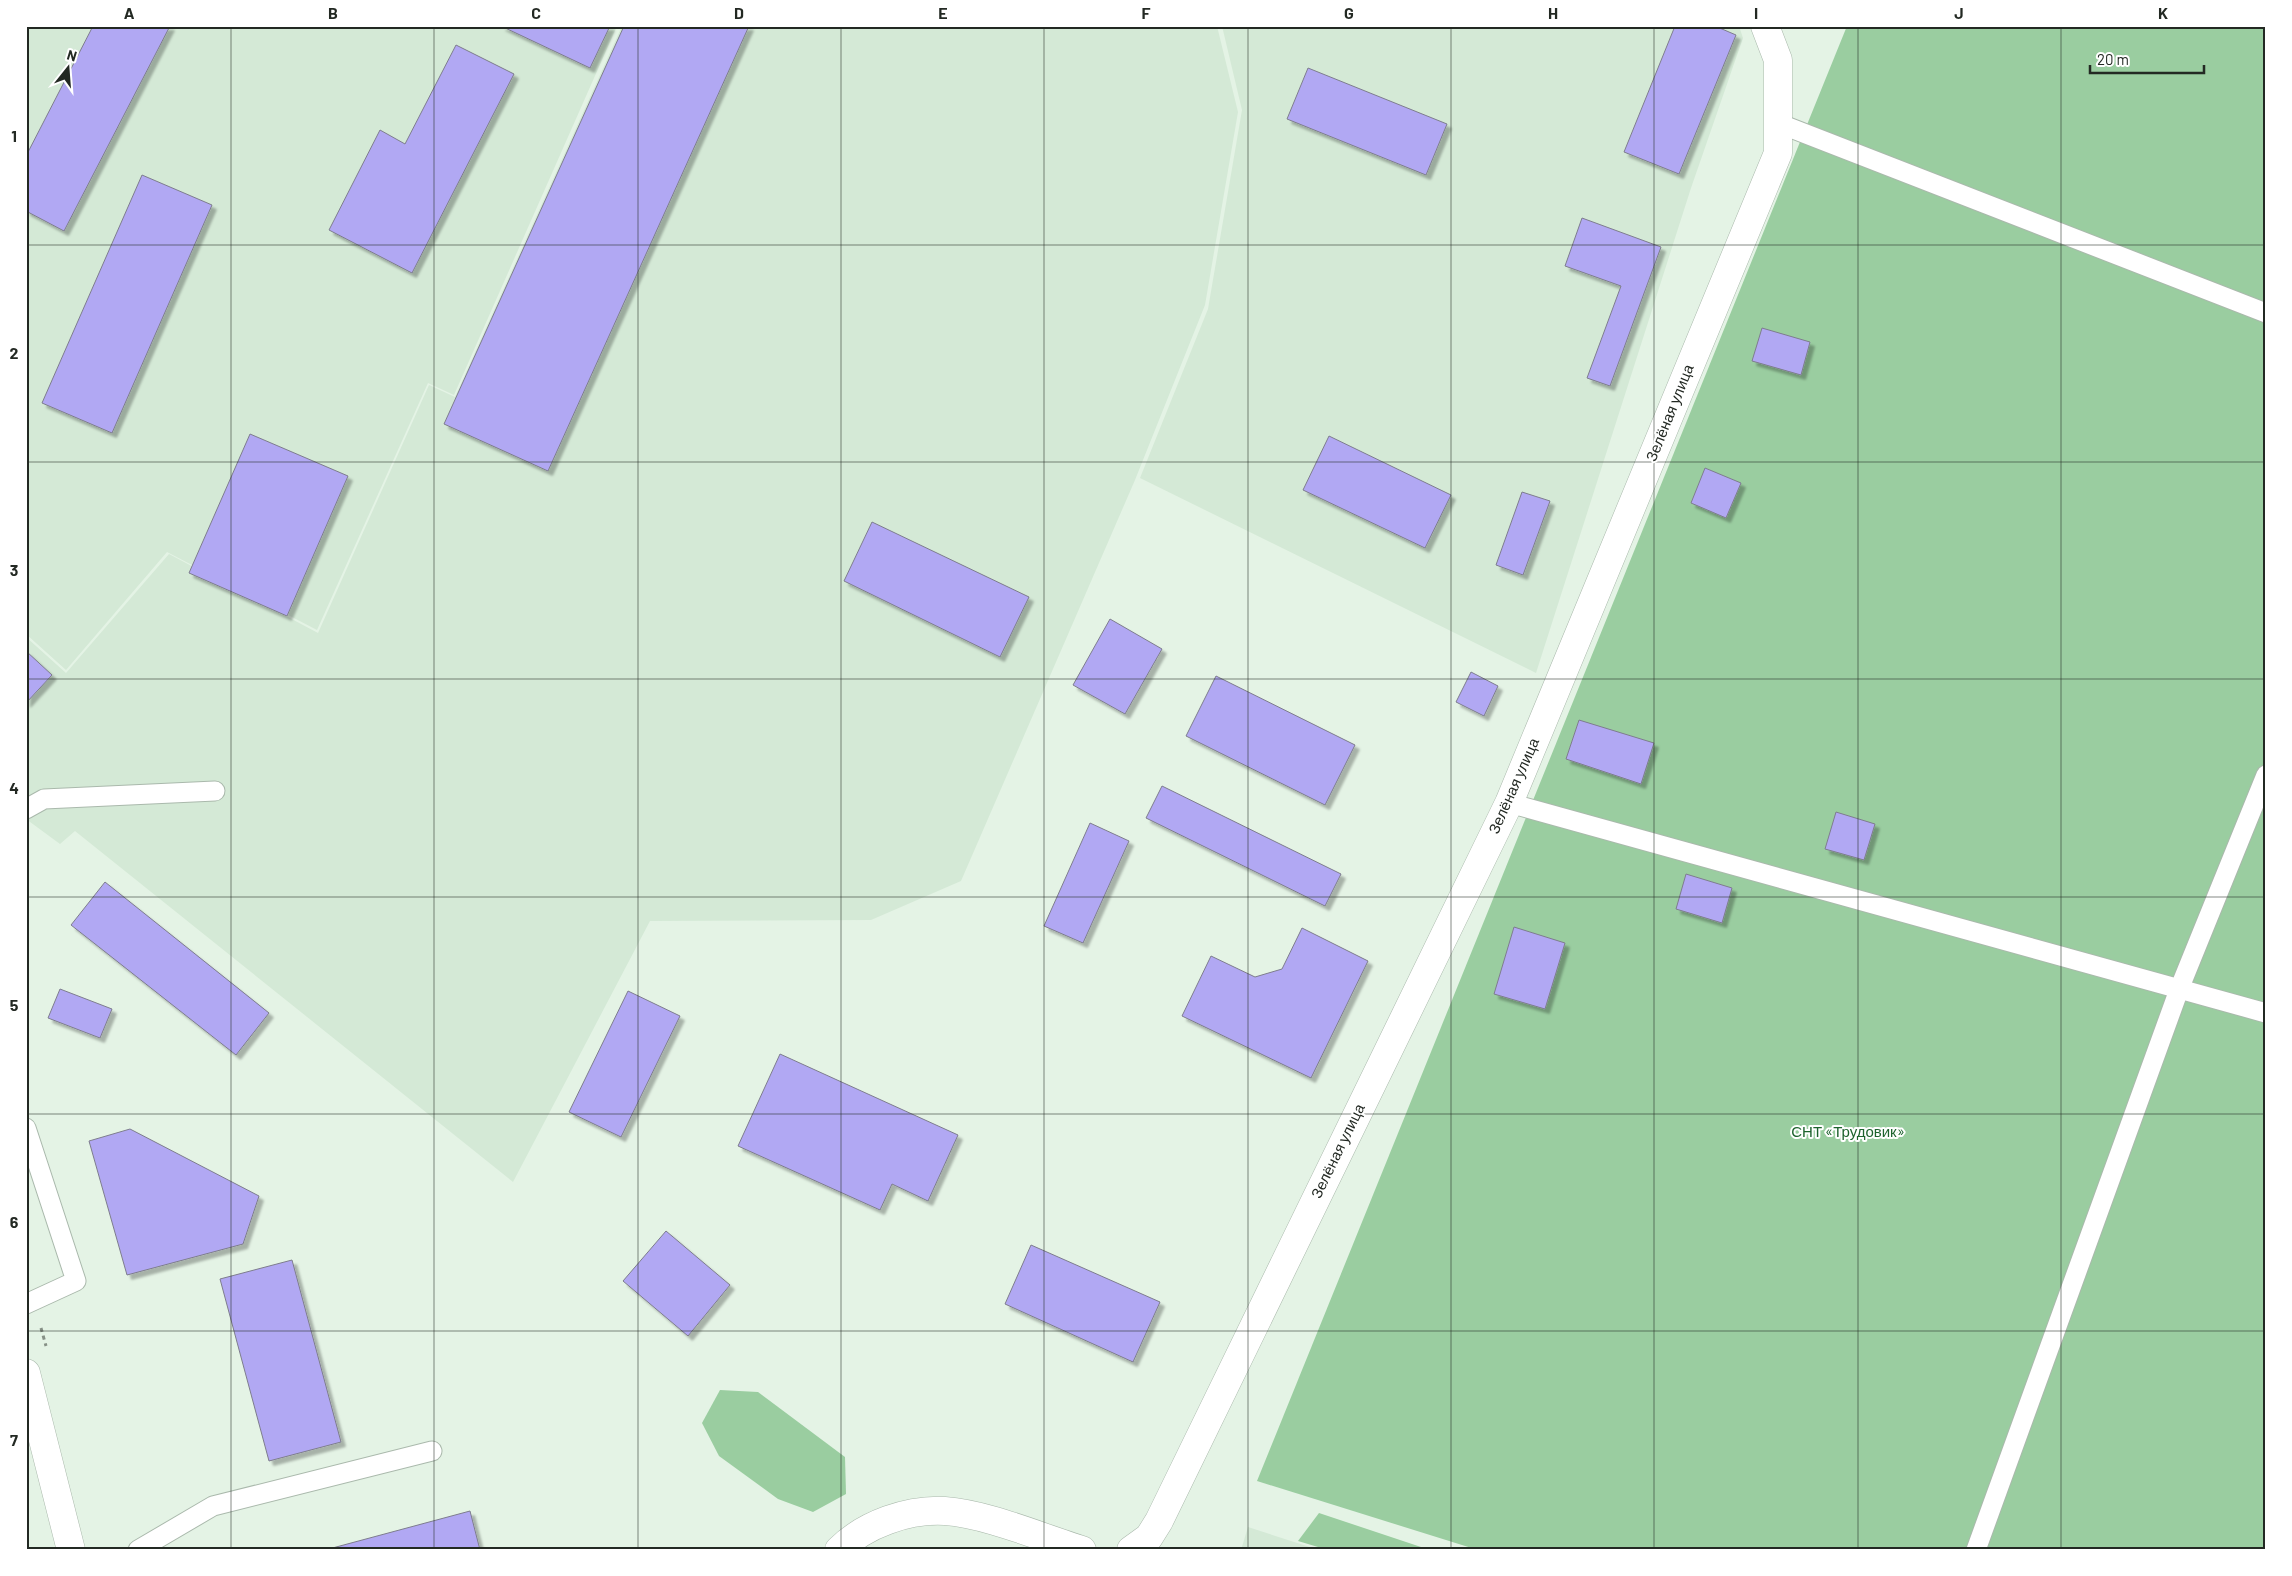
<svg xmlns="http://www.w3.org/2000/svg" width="2292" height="1576" font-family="Barlow,sans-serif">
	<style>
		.built { fill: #d4e9d6 }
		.green { fill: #9acda0 }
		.building { fill: #b1a8f3; stroke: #7e7d8d; filter: url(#shadow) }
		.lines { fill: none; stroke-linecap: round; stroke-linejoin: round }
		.lane-casing { stroke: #aab9ac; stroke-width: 21 }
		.street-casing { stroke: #aab9ac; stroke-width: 29 }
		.secondary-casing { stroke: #aab9ac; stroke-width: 29 }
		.path { stroke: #869086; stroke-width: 3; stroke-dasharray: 4 4; stroke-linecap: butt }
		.lane { stroke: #fff; stroke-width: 19 }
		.street { stroke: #fff; stroke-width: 28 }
		.secondary { stroke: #fff; stroke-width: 28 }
		.grid { fill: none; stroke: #232923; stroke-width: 1; stroke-opacity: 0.55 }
		.labels { text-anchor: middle; stroke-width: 4; stroke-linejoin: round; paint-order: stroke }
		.street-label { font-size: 15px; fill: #232923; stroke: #fff }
		.park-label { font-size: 15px; fill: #1d632d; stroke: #fff }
		.neatline { fill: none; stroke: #232923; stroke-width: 2 }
		.grid-label { font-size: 16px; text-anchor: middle; font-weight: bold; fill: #232923 }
	</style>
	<defs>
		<filter id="shadow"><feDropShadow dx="4.5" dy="4.5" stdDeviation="1" flood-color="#0004"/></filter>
	</defs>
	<rect width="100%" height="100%" fill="#e4f3e5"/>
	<g class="built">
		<path d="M26 26H617L454 395 428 383 317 630 167 552 66 670 26 634Z"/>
		<path d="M622 26H1217L1238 112 1205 305 1135 480 961 881 871 920 650 921 513 1182 75 831 60 844 26 819V637L66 673 169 554 318 633 429 385 455 397Z"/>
		<path d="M1222 26H1739L1743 38 1691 188 1536 673 1140 478 1208 309 1242 110Z"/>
		<path d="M1248 1527 1319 1550H1241Z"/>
	</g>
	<g class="green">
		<path d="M1847 26H2266V1550H1478L1257 1481Z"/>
		<path d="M720 1390 758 1392 845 1457 846 1494 813 1512 778 1499 719 1456 702 1423Z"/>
		<path d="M1319 1513 1430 1550H1328L1298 1541Z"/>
	</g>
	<g class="building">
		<path d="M93 26H170L64 231 26 211V156Z"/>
		<path d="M501 26H610L590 68Z"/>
		<path d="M624 26H749L548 471 444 424Z"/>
		<path d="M1675 26H1715L1736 35 1679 174 1624 152Z"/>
		<path d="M456 45 514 74 412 273 329 230 380 130 405 144Z"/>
		<path d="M1308 68 1447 124 1426 175 1287 119Z"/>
		<path d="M142 175 212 205 112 433 42 403Z"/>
		<path d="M1582 218 1661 247 1610 386 1587 378 1621 286 1565 266Z"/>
		<path d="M1762 328 1810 342 1801 375 1752 361Z"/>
		<path d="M250 434 348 476 287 616 189 573Z"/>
		<path d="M1329 436 1451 495 1425 548 1303 490Z"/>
		<path d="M1705 468 1741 483 1726 518 1691 503Z"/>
		<path d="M1522 492 1550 501 1523 575 1496 565Z"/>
		<path d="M872 522 1029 597 1000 657 844 581Z"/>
		<path d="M1110 619 1162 649 1125 714 1073 685Z"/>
		<path d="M26 651 52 675 26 703Z"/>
		<path d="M1471 672 1498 686 1484 716 1456 702Z"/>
		<path d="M1216 676 1355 745 1325 805 1186 736Z"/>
		<path d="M1579 720 1654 743 1641 784 1566 759Z"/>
		<path d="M1162 786 1341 874 1325 906 1146 818Z"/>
		<path d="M1836 812 1875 824 1864 860 1825 849Z"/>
		<path d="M1090 823 1129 841 1083 943 1044 926Z"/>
		<path d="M1686 874 1732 888 1722 923 1676 909Z"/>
		<path d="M105 882 269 1013 236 1055 71 925Z"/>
		<path d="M1514 927 1565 943 1545 1009 1494 994Z"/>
		<path d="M1302 928 1368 961 1311 1078 1182 1016 1211 956 1255 977 1282 969Z"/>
		<path d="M60 989 112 1009 100 1038 48 1018Z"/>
		<path d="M628 991 680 1016 621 1137 569 1112Z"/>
		<path d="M780 1054 958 1135 928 1201 892 1184 880 1210 738 1146Z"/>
		<path d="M130 1129 259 1196 243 1244 127 1275 89 1141Z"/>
		<path d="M666 1231 730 1285 688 1336 623 1281Z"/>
		<path d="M1031 1245 1160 1302 1133 1362 1005 1304Z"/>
		<path d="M292 1260 341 1442 269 1461 220 1279Z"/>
		<path d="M470 1511 480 1550H325Z"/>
	</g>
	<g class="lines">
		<g class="lane-casing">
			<g id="lane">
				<path d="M1778 123 2266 313"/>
				<path d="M1509 803 2266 1013"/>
				<path d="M26 809 44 799 215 791"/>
				<path d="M26 1128 76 1281 26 1304"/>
				<path d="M138 1550 213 1506 432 1451"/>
				<path d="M1976 1550 2180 987 2266 775"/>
			</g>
		</g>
		<g class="street-casing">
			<g id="street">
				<path d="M839 1550C865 1524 908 1509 945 1511 987 1514 1040 1537 1082 1550"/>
				<path d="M1131 1550 1149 1537 1159 1521 1509 803 1778 153V60L1765 26"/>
			</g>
		</g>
		<g class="secondary-casing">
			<path id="secondary" d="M26 1373 71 1550"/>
		</g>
		<path class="path" d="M41 1328 46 1346"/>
		<use href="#lane" class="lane"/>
		<use href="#street" class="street"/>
		<use href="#secondary" class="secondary"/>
	</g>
	<path class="grid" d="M231 26V1550M434 26V1550M638 26V1550M841 26V1550M1044 26V1550M1248 26V1550M1451 26V1550M1654 26V1550M1858 26V1550M2061 26V1550M26 245H2266M26 462H2266M26 679H2266M26 897H2266M26 1114H2266M26 1331H2266"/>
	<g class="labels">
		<g class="street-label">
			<text transform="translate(1670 413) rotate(-68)" y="5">Зелёная улица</text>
			<text transform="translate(1514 786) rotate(-66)" y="5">Зелёная улица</text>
			<text transform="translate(1338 1151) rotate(-64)" y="5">Зелёная улица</text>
		</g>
		<g class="park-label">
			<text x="1848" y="1137">СНТ «Трудовик»</text>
		</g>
	</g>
	<rect width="2292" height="1576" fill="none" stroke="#ffffff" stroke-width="55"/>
	<g transform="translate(68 68) rotate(17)" stroke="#ffffff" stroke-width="4" paint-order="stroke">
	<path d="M0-4L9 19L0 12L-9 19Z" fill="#232923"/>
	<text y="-8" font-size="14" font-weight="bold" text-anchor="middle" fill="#232923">N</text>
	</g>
	<path d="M2090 65v8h114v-8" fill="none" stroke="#232923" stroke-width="2.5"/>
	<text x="2097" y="65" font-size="15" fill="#232923" stroke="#ffffff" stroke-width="4" paint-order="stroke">20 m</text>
	<rect x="28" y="28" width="2236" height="1520" class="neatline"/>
	<g class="grid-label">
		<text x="129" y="19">A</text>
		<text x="333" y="19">B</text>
		<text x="536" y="19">C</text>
		<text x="739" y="19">D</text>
		<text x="943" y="19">E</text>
		<text x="1146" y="19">F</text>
		<text x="1349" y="19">G</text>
		<text x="1553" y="19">H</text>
		<text x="1756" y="19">I</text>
		<text x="1959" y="19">J</text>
		<text x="2163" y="19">K</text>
		<text x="14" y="142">1</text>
		<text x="14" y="359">2</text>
		<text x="14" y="576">3</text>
		<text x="14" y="794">4</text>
		<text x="14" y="1011">5</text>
		<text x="14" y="1228">6</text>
		<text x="14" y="1446">7</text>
	</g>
</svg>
